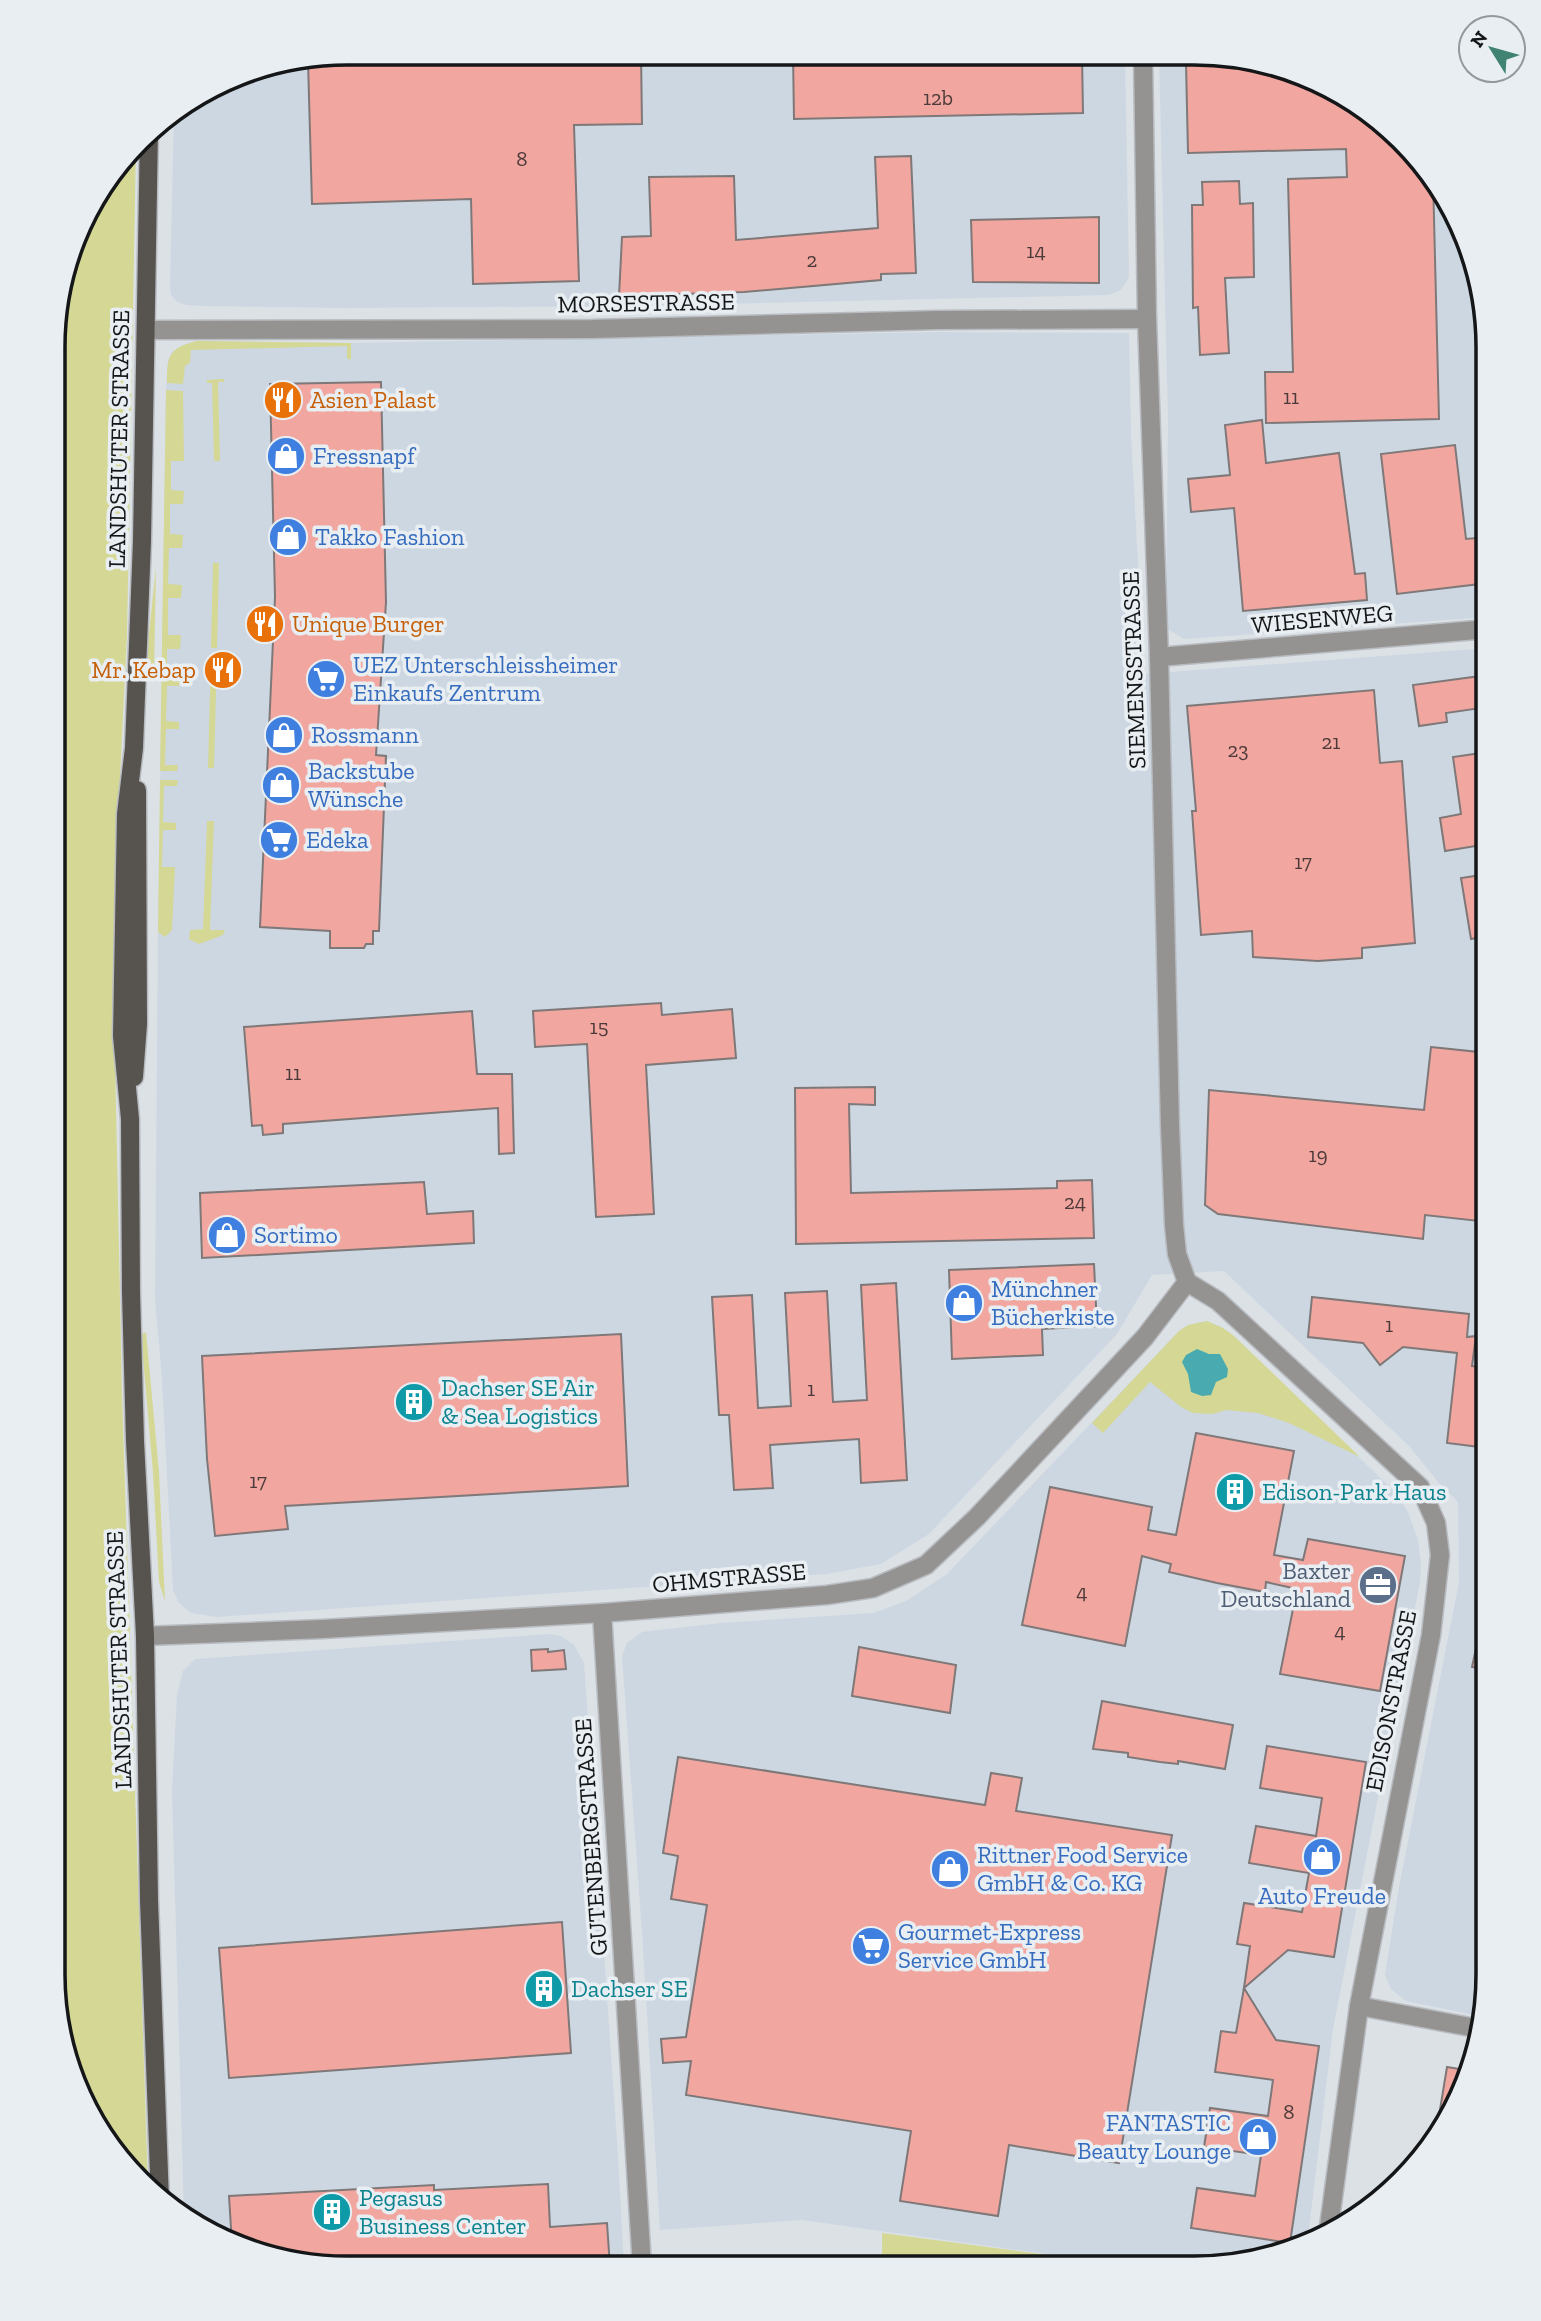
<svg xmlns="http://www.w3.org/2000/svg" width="1541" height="2321" font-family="'Zilla Slab',serif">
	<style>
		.built { fill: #cdd7e2 }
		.green { fill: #d4d894 }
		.water { fill: #49abaf }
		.building { fill: #f1a6a0; stroke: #7f7878; stroke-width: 2 }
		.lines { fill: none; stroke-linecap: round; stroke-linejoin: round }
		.minor-casing { stroke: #b8bcc1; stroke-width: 21 }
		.major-casing { stroke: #b8bcc1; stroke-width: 21 }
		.minor { stroke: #959391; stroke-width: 18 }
		.major { stroke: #575450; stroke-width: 18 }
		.labels { text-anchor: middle; stroke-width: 7; stroke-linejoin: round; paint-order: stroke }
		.number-label { font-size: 21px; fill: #4b3a39 }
		.street-label { font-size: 24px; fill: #141617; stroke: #e9eef3 }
		.food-label { font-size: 24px; fill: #c56008; stroke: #e9eef3; text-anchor: start }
		.shop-label { font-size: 24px; fill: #366cbe; stroke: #e9eef3; text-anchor: start }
		.culture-label { font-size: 24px; fill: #0d838f; stroke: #e9eef3; text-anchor: start }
		.service-label { font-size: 24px; fill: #4e5e75; stroke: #e9eef3; text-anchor: end }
		.rim { fill: none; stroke: #141617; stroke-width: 3.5 }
	</style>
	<rect width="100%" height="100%" fill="#dce1e6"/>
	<g class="built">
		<path d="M347 53 1125 55 1129 277 1121 290 1109 295 637 306 346 308 204 306 186 305 176 301 171 295 170 287 174 113 252 68Z"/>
		<path d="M1159 55H1233L1307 75 1374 114 1427 167 1466 234 1488 347V617L1184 639 1166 628 1168 421Z"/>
		<path d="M940 332 1129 333 1131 434 1144 674 1488 648V1994L1483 2017 1406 2001 1391 1989 1385 1975 1399 1887 1459 1582 1458 1502 1439 1483 1410 1447 1224 1271 1152 1275 1117 1334 929 1534 881 1564 827 1574 217 1617 191 1613 179 1603 173 1590 162 1380 155 1299 158 932 166 390 168 360 172 352 185 344 197 341 351 343Z"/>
		<path d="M1207 1321 1223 1328 1232 1335 1395 1492 1408 1512 1418 1540 1421 1565 1420 1582 1333 2029 1307 2246 1194 2268H1146L802 2220 660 2230 642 1932 622 1656 627 1643 642 1632 721 1623 873 1613 906 1601 947 1574 1179 1331 1188 1325Z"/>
		<path d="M549 1634 561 1636 574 1645 584 1663 618 2156 624 2267 309 2266 235 2246 184 2217 172 1790 177 1695 183 1671 195 1659Z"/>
	</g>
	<g class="green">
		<path d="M136 146 127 635 116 858 115 1058 122 1394 148 2188 114 2154 75 2087 66 2042 60 1942 53 1646 55 438 58 301 92 200Z"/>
		<path d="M197 341 351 343V359H347V346L191 350 190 363 185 366 183 384 167 383C167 355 169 348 197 341Z"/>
		<path d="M224 379V382H218L220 461H214L212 383H207V380Z"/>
		<path d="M166 390 183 391 184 461H171V490L184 491 183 504H170V534L183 535 182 548H169L168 584 182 585 181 598H168V635H181L180 649H167V678L180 679 179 686H167L166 721 179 722V729H166L165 765H178L177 771H160Z"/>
		<path d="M213 563H219L217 648H211Z"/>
		<path d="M156 567 154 671 146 661Z"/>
		<path d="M211 654H217L214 768H208Z"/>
		<path d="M160 780H178L177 786H164L163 822 176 823V830H163L162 867H175L172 930 165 937 158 932Z"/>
		<path d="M207 821H214L210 930H225L223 935 199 944 189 939 190 930 203 929Z"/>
		<path d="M1207 1321 1223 1328 1233 1335 1360 1457 1289 1423 1258 1413 1226 1410 1212 1414 1193 1413 1181 1407 1150 1382 1103 1433 1092 1423 1179 1331 1188 1325Z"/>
		<path d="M146 1332 159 1472 165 1601 159 1582 153 1472 141 1335Z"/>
		<path d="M882 2233 1146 2268H882Z"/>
	</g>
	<path class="water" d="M1197 1349 1209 1354H1220L1228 1369 1227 1377 1216 1382 1211 1395 1202 1396 1191 1392 1188 1374 1182 1362 1186 1355Z"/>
	<g class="building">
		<path d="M601 53H641L642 124 574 125 579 281 473 284 471 199 312 204 308 61Z"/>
		<path d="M793 54 1082 55 1083 113 794 119Z"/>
		<path d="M1260 62 1307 75 1374 114 1427 167 1433 178 1439 419 1266 423 1265 372H1293L1288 179 1347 177 1346 149 1188 153 1186 63Z"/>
		<path d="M911 156 916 273 881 274V280L744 292 619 296 622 237 651 236 649 177 734 176 736 240 878 228 875 157Z"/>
		<path d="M1239 181 1240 204 1253 203 1254 277 1225 278 1229 353 1200 355 1198 307 1193 308 1192 205H1203L1202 182Z"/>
		<path d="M1099 217V283L973 282 971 220Z"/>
		<path d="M381 382 386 602 376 755 386 756 379 931H373V944H366L364 948H330V931L260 927 275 597 270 384Z"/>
		<path d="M1262 420 1266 463 1339 453 1355 574 1365 573 1367 600 1243 611 1234 508 1191 512 1188 479 1230 475 1225 425Z"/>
		<path d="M1455 445 1466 539 1488 537V583L1397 594 1381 454Z"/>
		<path d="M1488 675V707L1446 713 1447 722 1419 726 1413 685Z"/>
		<path d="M1374 690 1380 763 1402 761 1415 943 1362 948V958L1318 961 1253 957 1252 931 1201 935 1192 811H1196L1187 706Z"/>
		<path d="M1488 752V844L1445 851 1440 818 1461 814 1453 757Z"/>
		<path d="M1488 874V936L1471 939 1461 878Z"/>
		<path d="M661 1003 662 1015 732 1009 736 1058 646 1065 654 1214 596 1217 587 1044 535 1047 533 1011Z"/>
		<path d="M472 1011 477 1074H512L514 1153 499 1154 498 1108 283 1124V1133L263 1135 262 1125 252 1126 244 1027Z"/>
		<path d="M1431 1047 1488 1053V1222L1425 1215 1423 1239 1218 1214 1205 1205 1209 1090 1424 1110Z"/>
		<path d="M875 1087V1105L849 1104 851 1193 1057 1188V1181L1092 1180 1094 1238 796 1244 795 1088Z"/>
		<path d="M424 1182 427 1214 473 1211 474 1243 202 1258 200 1193Z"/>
		<path d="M1094 1264 1097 1326 1042 1329 1043 1355 952 1359 949 1270Z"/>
		<path d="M896 1283 907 1480 861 1483 859 1439 770 1445 773 1488 734 1490 729 1415H719L712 1297 752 1295 758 1408 791 1406 785 1293 827 1291 833 1402 867 1400 861 1285Z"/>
		<path d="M1312 1297 1469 1314 1467 1337 1476 1336 1472 1366 1488 1367V1448L1447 1443 1457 1353 1403 1347 1380 1365 1363 1343 1308 1337Z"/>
		<path d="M621 1334 628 1486 285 1506 288 1529 215 1536 207 1459 202 1356Z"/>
		<path d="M1196 1433 1294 1451 1274 1555 1303 1560 1308 1539 1405 1556 1380 1691 1280 1674 1297 1589 1266 1582 1265 1592 1217 1583 1169 1572 1171 1564 1142 1556 1125 1646 1022 1625 1050 1487 1152 1507 1148 1530 1176 1535Z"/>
		<path d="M1481 1625H1488V1670L1472 1667Z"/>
		<path d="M859 1647 956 1665 950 1713 852 1696Z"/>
		<path d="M548 1649V1652L564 1650 566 1669 532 1671 531 1650Z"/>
		<path d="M1102 1701 1233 1725 1225 1769 1178 1761V1764L1160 1762 1128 1757V1753L1093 1749Z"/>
		<path d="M1267 1746 1366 1762 1334 1957 1288 1950 1244 1988 1250 1946 1237 1944 1244 1903 1302 1912 1309 1873 1249 1863 1256 1826 1316 1836 1322 1798 1260 1788Z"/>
		<path d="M678 1757 985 1805 991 1773 1022 1778 1016 1811 1172 1835 1119 2163 1009 2145 998 2216 900 2201 911 2131 686 2095 691 2061 663 2063 661 2039 686 2037 707 1905 671 1899 678 1856 663 1853Z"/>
		<path d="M562 1922 571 2053 229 2078 219 1948Z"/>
		<path d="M1244 1988 1276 2040 1319 2046 1290 2243 1191 2228 1197 2188 1255 2196 1261 2155 1204 2147 1210 2108 1268 2116 1273 2080 1215 2072 1221 2031 1236 2033Z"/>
		<path d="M1447 2067 1472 2071 1440 2135 1436 2134Z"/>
		<path d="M548 2184 550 2227 607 2223 610 2267 309 2266 232 2244 229 2196 434 2185V2190Z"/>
	</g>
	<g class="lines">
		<g class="minor-casing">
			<g id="minor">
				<path d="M1143 55 1147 319 1159 657 1170 1126 1174 1225 1177 1254 1187 1282"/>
				<path d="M147 330 592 329 938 320 1147 319"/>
				<path d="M1159 657 1488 629"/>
				<path d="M1187 1282 1218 1301 1420 1487 1436 1523 1440 1555 1431 1635 1359 2006 1328 2234"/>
				<path d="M602 1613 642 2267"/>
				<path d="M145 1636 323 1629 602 1613 827 1595 873 1588 926 1565 977 1517 1145 1337 1187 1282"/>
				<path d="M1359 2006 1481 2029"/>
			</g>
		</g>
		<g class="major-casing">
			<g id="major">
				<path d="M149 130 142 541 134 748 126 814 122 1036 130 1119 131 1292 135 1441 145 1636 149 1900 160 2200"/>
				<path d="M134 1077 138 1024 137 790"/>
			</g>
		</g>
		<use href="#minor" class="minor"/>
		<use href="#major" class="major"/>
	</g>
	<defs>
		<g id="restaurant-disc" transform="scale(2.0125)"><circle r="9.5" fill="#e8710a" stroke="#e9eef3"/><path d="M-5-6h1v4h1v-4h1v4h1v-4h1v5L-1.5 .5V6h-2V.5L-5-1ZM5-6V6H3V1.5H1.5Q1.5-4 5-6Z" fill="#fff"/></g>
		<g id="shop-disc" transform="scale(2.0125)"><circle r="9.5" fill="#3f7fe0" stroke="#e9eef3"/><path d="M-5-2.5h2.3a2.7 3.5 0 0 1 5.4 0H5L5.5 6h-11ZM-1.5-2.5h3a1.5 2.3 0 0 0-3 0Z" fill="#fff"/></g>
		<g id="supermarket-disc" transform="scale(2.0125)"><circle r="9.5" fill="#3f7fe0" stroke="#e9eef3"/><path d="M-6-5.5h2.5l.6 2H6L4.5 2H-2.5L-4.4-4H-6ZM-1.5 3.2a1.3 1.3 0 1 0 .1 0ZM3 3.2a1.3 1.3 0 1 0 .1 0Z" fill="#fff"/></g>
		<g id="building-disc" transform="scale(2.0125)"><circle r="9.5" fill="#0f9aa8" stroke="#e9eef3"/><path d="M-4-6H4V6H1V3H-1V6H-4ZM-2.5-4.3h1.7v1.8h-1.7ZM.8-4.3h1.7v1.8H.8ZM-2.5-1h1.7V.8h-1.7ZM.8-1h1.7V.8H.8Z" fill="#fff"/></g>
		<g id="office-disc" transform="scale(2.0125)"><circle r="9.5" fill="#5c6f8a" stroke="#e9eef3"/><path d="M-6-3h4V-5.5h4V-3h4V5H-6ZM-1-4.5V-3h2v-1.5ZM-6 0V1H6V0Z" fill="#fff"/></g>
	</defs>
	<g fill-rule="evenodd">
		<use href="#restaurant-disc" x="283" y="400"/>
		<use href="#shop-disc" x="286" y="456"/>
		<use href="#shop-disc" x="288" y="537"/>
		<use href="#restaurant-disc" x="265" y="624"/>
		<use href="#restaurant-disc" x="223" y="670"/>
		<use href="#supermarket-disc" x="326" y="679"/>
		<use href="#shop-disc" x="284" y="735"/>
		<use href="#shop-disc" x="281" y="785"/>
		<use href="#supermarket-disc" x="279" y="840"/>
		<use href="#shop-disc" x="227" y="1235"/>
		<use href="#shop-disc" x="964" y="1303"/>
		<use href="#building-disc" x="414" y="1402"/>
		<use href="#building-disc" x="1235" y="1492"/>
		<use href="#office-disc" x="1378" y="1585"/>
		<use href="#shop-disc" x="1322" y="1857"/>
		<use href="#shop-disc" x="950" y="1869"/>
		<use href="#supermarket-disc" x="871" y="1946"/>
		<use href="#building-disc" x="544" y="1989"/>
		<use href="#shop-disc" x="1258" y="2137"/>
		<use href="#building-disc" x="332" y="2212"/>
	</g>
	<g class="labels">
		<g class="number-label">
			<text x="938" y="105">12b</text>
			<text x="522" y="166">8</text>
			<text x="1036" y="258">14</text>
			<text x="812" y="267">2</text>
			<text x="1291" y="404">11</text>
			<text x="1331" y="749">21</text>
			<text x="1238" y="757">23</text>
			<text x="1303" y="869">17</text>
			<text x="599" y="1034">15</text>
			<text x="293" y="1080">11</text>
			<text x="1318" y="1162">19</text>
			<text x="1075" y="1209">24</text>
			<text x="1389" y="1332">1</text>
			<text x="811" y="1396">1</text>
			<text x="258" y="1488">17</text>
			<text x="1082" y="1599">4</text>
			<text x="1340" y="1638">4</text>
			<text x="1289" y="2119">8</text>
		</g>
		<g class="street-label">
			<text transform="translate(646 303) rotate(-1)" y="8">MORSESTRASSE</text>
			<text transform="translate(119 439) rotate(-89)" y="8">LANDSHUTER STRASSE</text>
			<text transform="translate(1322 619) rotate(-5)" y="8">WIESENWEG</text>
			<text transform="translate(1134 670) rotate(-92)" y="8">SIEMENSSTRASSE</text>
			<text transform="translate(729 1578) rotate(-5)" y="8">OHMSTRASSE</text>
			<text transform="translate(119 1660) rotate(-92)" y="8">LANDSHUTER STRASSE</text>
			<text transform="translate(1391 1701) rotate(-79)" y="8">EDISONSTRASSE</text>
			<text transform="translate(591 1837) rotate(-94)" y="8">GUTENBERGSTRASSE</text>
		</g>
		<g class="food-label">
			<text x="310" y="408">Asien Palast</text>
			<text x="292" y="632">Unique Burger</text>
			<text x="196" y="678" text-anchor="end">Mr. Kebap</text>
		</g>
		<g class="shop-label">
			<text x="313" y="464">Fressnapf</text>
			<text x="315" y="545">Takko Fashion</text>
			<text x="353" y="673">UEZ Unterschleissheimer<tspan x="353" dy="28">Einkaufs Zentrum</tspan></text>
			<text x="311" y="743">Rossmann</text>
			<text x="308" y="779">Backstube<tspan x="308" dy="28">Wünsche</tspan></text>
			<text x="306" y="848">Edeka</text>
			<text x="254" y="1243">Sortimo</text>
			<text x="991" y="1297">Münchner<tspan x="991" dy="28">Bücherkiste</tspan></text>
			<text x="977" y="1863">Rittner Food Service<tspan x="977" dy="28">GmbH &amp; Co. KG</tspan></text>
			<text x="1322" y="1904" text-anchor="middle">Auto Freude</text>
			<text x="898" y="1940">Gourmet-Express<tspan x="898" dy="28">Service GmbH</tspan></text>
			<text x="1231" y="2131" text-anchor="end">FANTASTIC<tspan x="1231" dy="28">Beauty Lounge</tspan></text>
		</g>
		<g class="culture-label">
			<text x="441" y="1396">Dachser SE Air<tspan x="441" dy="28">&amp; Sea Logistics</tspan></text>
			<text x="1262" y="1500">Edison-Park Haus</text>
			<text x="571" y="1997">Dachser SE</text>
			<text x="359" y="2206">Pegasus<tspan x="359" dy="28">Business Center</tspan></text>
		</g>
		<g class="service-label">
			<text x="1351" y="1579">Baxter<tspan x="1351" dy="28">Deutschland</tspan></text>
		</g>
	</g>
	<path d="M0 0H1541V2321H0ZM347 65H1194A282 282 0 0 1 1476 347V1974A282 282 0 0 1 1194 2256H347A282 282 0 0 1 65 1974V347A282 282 0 0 1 347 65Z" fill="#e9eef3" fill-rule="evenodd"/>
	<path class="rim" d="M347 65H1194A282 282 0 0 1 1476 347V1974A282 282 0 0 1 1194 2256H347A282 282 0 0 1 65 1974V347A282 282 0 0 1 347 65Z"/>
	<g transform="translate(1492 49) rotate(307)"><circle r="33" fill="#e9eef3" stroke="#94989b" stroke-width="2"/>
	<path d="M0-5L12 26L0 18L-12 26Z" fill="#418373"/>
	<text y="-10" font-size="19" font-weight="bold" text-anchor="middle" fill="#141617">N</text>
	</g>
</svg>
